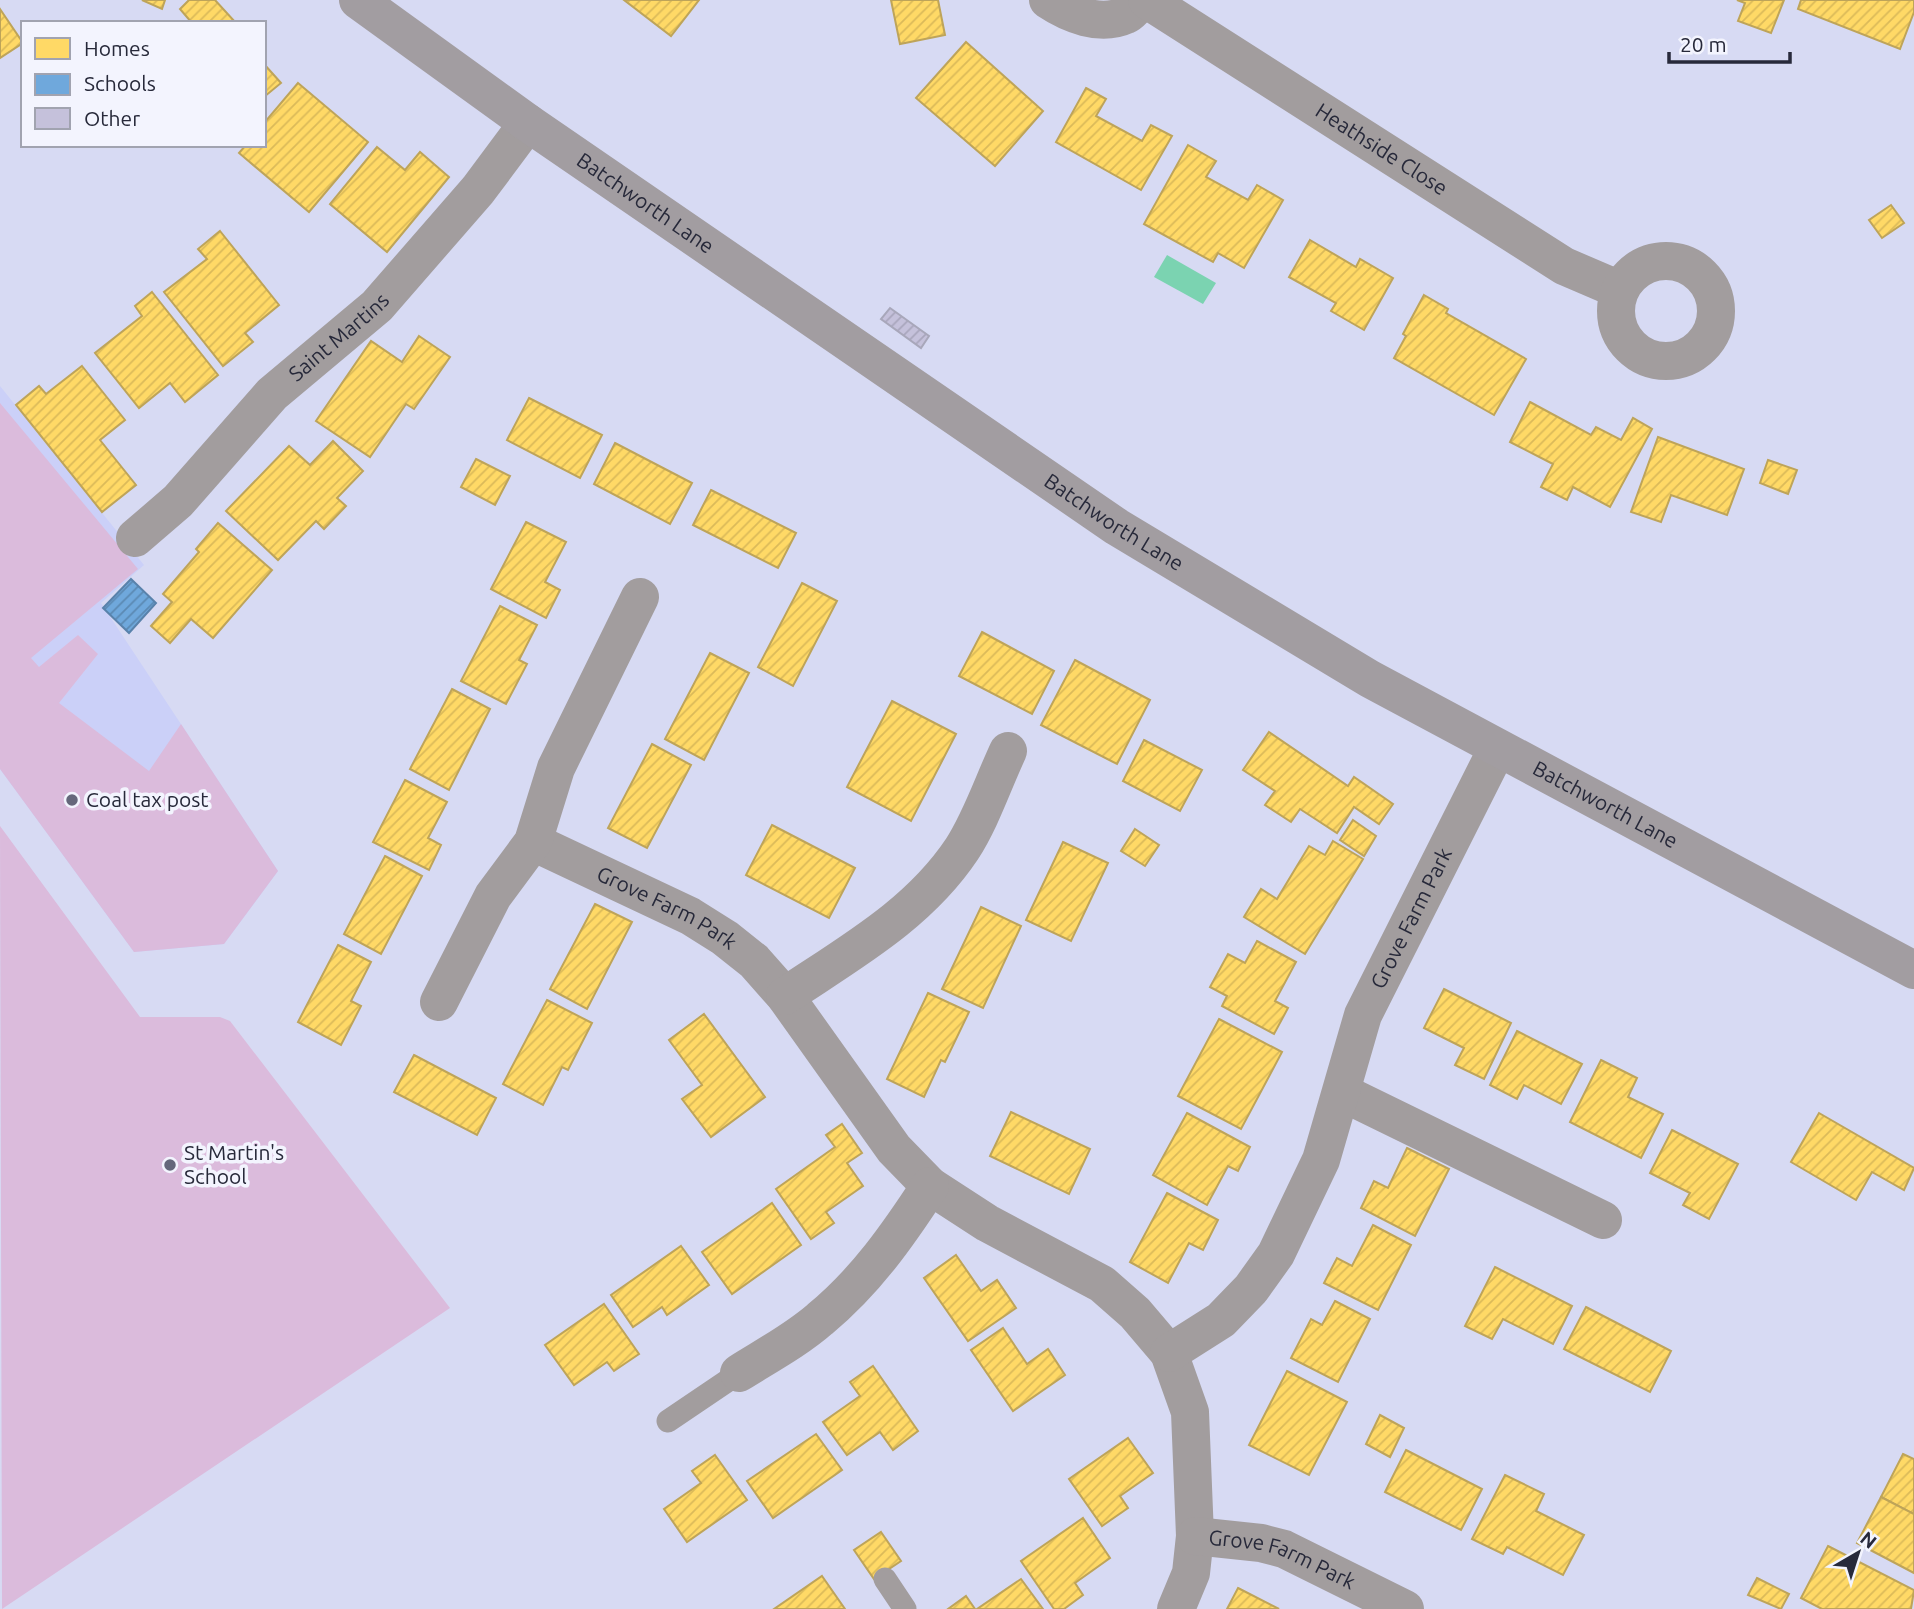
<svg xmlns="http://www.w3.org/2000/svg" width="1914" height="1609" font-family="Ubuntu,sans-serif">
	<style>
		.built { fill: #cbd0f8 }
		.park { fill: #dbbbdc }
		.water { fill: #7bd3b1 }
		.homes { fill: url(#homes-hatch); stroke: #bea459; stroke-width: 2 }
		.schools { fill: url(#schools-hatch); stroke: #5982ab; stroke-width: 2 }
		.building { fill: url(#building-hatch); stroke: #a8a7ba; stroke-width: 2 }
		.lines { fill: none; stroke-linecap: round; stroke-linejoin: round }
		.lane { stroke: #a29d9e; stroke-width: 23 }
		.street { stroke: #a29d9e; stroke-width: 38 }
		.secondary { stroke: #a29da1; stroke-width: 38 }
		.poi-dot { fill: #65677b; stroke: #f3f4fe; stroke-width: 2.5 }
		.labels { text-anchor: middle; stroke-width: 7; stroke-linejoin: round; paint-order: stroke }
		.street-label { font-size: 21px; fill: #27293a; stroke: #f3f4fe }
		.poi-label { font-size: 21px; fill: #27293a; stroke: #f3f4fe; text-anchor: start }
	</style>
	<defs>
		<pattern id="homes-hatch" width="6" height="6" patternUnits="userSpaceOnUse" patternTransform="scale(1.75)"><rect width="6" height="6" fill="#ffd966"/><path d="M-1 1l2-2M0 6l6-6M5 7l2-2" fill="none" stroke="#dbba59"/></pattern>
		<pattern id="schools-hatch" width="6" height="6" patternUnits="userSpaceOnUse" patternTransform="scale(1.75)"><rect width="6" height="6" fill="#6fa8dc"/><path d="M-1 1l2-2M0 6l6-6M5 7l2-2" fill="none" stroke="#5b89b3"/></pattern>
		<pattern id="building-hatch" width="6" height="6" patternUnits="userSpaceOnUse" patternTransform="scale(1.75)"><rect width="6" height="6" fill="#c5c1db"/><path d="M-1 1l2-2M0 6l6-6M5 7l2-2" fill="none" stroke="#a9a6bd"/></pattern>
	</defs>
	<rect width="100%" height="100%" fill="#d7daf3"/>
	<path class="built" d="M0 386 144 565 101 603 278 871 224 944 134 952 0 769Z"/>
	<g class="park">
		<path d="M0 403 138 569 31 658 39 667 78 635 98 654 59 703 149 771 181 724 278 871 224 944 134 952 0 769Z"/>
		<path d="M0 826 140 1017H220L230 1021 450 1308 2 1609Z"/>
	</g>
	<path class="water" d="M1167 255 1216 283 1203 304 1154 277Z"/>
	<g class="homes">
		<path d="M142 0H165L162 9Z"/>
		<path d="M189 0H215L236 23H192L180 9Z"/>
		<path d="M624 0H699L671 36Z"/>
		<path d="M891 0H938L945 35 900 44Z"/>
		<path d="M1737 0H1784L1771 33 1738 21 1745 3Z"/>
		<path d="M1801 0H1914V12L1900 49 1798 9Z"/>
		<path d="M0 9 23 43 0 58Z"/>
		<path d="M966 42 1043 111 995 166 916 98Z"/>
		<path d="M264 64 281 83 264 97Z"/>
		<path d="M298 83 368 142 309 212 239 153 246 145H264V123Z"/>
		<path d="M1086 88 1106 99 1096 116 1142 141 1151 125 1172 136 1141 190 1056 142Z"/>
		<path d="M1188 145 1216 161 1206 177 1248 200 1257 185 1283 200 1244 268 1218 253 1213 262 1144 224Z"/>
		<path d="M377 147 405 170 420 152 449 177 387 252 330 204Z"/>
		<path d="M1891 205 1904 223 1882 238 1869 220Z"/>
		<path d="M220 231 279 305 245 333 253 342 223 366 164 292 207 259 198 249Z"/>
		<path d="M1310 240 1356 267 1360 259 1393 278 1364 330 1331 311 1336 303 1289 277Z"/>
		<path d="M152 292 218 375 185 402 170 383 139 408 95 353 142 316 135 306Z"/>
		<path d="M1424 295 1448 309 1446 313 1526 359 1494 415 1394 358 1406 336 1403 334Z"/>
		<path d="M419 336 450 357 414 409 406 404 370 457 316 421 371 341 402 362Z"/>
		<path d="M82 366 125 420 100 440 136 485 102 512 16 405 39 386 46 394Z"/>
		<path d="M529 398 602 435 580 478 507 440Z"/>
		<path d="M1530 402 1591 435 1596 427 1621 440 1633 418 1652 429 1610 507 1573 487 1567 500 1541 487 1553 464 1510 442Z"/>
		<path d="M1658 437 1744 469 1727 515 1671 495 1661 522 1631 512Z"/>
		<path d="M333 441 363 471 337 498 346 506 324 529 316 521 278 560 226 511 289 446 310 465Z"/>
		<path d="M615 443 692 483 670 524 594 484Z"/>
		<path d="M476 459 510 476 495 505 461 487Z"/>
		<path d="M1768 460 1797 470 1788 494 1760 483Z"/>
		<path d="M711 490 796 533 778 568 693 525Z"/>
		<path d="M526 522 566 542 545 582 560 590 546 618 491 589Z"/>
		<path d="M218 523 272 570 213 638 191 619 170 643 151 626 172 602 163 594 199 552 196 549Z"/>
		<path d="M802 583 837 601 793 686 758 667Z"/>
		<path d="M500 606 537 625 519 660 527 664 506 704 461 681Z"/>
		<path d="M982 632 1054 671 1032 714 959 676Z"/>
		<path d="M710 653 749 673 704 760 665 739Z"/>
		<path d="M1075 660 1150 700 1117 764 1041 725Z"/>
		<path d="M452 689 490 709 449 790 410 769Z"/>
		<path d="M892 701 956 734 911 821 847 787Z"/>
		<path d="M1269 732 1348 786 1354 777 1393 804 1379 824 1354 807 1337 833 1300 809 1291 822 1265 805 1275 791 1243 770Z"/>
		<path d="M1144 740 1202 770 1180 811 1123 781Z"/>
		<path d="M652 744 691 765 647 848 608 828Z"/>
		<path d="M405 780 447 802 428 838 441 845 429 870 373 842Z"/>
		<path d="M1353 820 1376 836 1364 856 1340 840Z"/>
		<path d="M772 825 855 868 829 918 746 875Z"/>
		<path d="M1135 829 1159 845 1145 866 1121 851Z"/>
		<path d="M1333 841 1363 859 1305 954 1244 917 1261 889 1277 899 1309 846 1325 855Z"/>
		<path d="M1063 842 1108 863 1071 941 1026 920Z"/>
		<path d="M385 856 422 876 381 954 344 934Z"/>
		<path d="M595 904 632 922 587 1009 550 989Z"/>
		<path d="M981 907 1021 926 983 1008 942 989Z"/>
		<path d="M1257 941 1296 962 1275 1001 1288 1008 1274 1034 1222 1006 1227 996 1210 987 1228 954 1245 963Z"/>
		<path d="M338 945 371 962 351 1001 361 1006 341 1045 298 1022Z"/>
		<path d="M1444 989 1511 1023 1484 1079 1455 1065 1464 1048 1424 1028Z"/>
		<path d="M928 993 969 1012 945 1062 941 1060 924 1097 887 1079Z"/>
		<path d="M547 1000 592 1023 568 1070 562 1067 543 1105 503 1084Z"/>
		<path d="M704 1014 765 1097 711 1137 682 1099 702 1085 669 1040Z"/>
		<path d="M1219 1019 1282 1052 1241 1129 1178 1096Z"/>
		<path d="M1517 1031 1582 1064 1561 1104 1524 1085 1517 1099 1490 1085Z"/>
		<path d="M414 1055 496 1098 477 1135 394 1092Z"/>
		<path d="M1601 1060 1637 1078 1628 1097 1663 1114 1641 1158 1570 1122Z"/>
		<path d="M1011 1112 1090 1149 1069 1194 990 1156Z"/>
		<path d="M1187 1113 1250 1147 1238 1171 1228 1166 1207 1205 1153 1175Z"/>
		<path d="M1819 1113 1914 1168 1904 1190 1872 1172 1856 1200 1791 1162Z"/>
		<path d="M842 1124 862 1153 847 1163 863 1186 826 1212 834 1223 811 1239 776 1189 835 1147 826 1135Z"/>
		<path d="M1672 1130 1738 1164 1709 1219 1683 1205 1690 1193 1650 1173Z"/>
		<path d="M1407 1148 1449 1169 1415 1236 1361 1208 1374 1181 1388 1188Z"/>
		<path d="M1167 1193 1218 1220 1203 1250 1189 1243 1168 1283 1130 1262Z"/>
		<path d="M772 1203 801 1245 732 1294 702 1252Z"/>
		<path d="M1373 1225 1411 1245 1378 1310 1324 1283 1337 1258 1352 1266Z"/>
		<path d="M681 1246 709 1285 667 1315 662 1307 633 1327 611 1295Z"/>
		<path d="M956 1255 981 1291 997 1280 1016 1308 968 1341 924 1278Z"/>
		<path d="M1495 1267 1572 1306 1553 1344 1503 1319 1492 1339 1465 1326Z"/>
		<path d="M1335 1301 1370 1319 1338 1382 1291 1358 1311 1319 1322 1325Z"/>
		<path d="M604 1304 639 1354 614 1371 607 1362 574 1385 545 1345Z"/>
		<path d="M1586 1307 1671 1351 1650 1392 1564 1349Z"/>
		<path d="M1003 1328 1027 1364 1048 1349 1065 1375 1013 1411 971 1350Z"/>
		<path d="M873 1366 918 1431 893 1450 880 1432 847 1455 823 1422 860 1396 850 1382Z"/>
		<path d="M1287 1371 1347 1402 1309 1475 1249 1445Z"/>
		<path d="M1380 1415 1404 1428 1390 1457 1366 1444Z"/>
		<path d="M816 1434 842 1470 773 1518 747 1481Z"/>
		<path d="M1128 1438 1153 1473 1120 1496 1128 1508 1102 1526 1069 1479Z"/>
		<path d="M1406 1450 1482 1489 1461 1530 1385 1492Z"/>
		<path d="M1903 1454 1914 1459V1514L1881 1497Z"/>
		<path d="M715 1455 747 1500 687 1542 664 1509 701 1483 692 1471Z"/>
		<path d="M1505 1475 1544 1494 1536 1511 1584 1535 1563 1575 1507 1547 1503 1554 1472 1539Z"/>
		<path d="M1881 1497 1914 1514V1573L1857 1543Z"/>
		<path d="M1083 1518 1110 1558 1075 1583 1083 1595 1064 1609H1054L1021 1561Z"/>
		<path d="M881 1532 901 1561 874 1579 854 1550Z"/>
		<path d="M1828 1546 1914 1590 1911 1609H1822L1801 1598Z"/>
		<path d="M822 1576 845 1609H774Z"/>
		<path d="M1757 1578 1789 1594 1781 1609 1748 1595Z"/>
		<path d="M1021 1579 1043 1609H977Z"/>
		<path d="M1238 1588 1279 1609H1227Z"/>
		<path d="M966 1596 975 1609H948Z"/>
	</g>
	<path class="schools" d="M131 579 156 603 129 633 103 608Z"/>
	<path class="building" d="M890 308 929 336 921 348 881 319Z"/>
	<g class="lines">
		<g class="lane">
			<path d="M668 1421 739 1373"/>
			<path d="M885 1579 905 1609"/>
		</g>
		<g class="street">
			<path d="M1048 0C1069 14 1100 27 1126 15 1131 13 1137 5 1141 0"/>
			<path id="s1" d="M1147 0 1564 266 1620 290"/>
			<circle cx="1666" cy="311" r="50"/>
			<path id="s2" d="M135 538 178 501 272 394 377 306 478 190 528 123"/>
			<path id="s3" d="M533 842 690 916 725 938 754 961 785 996 894 1149 930 1186 987 1223 1102 1284 1135 1313 1169 1353 1190 1412 1195 1536 1191 1573 1176 1609"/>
			<path d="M785 996C849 953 918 915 962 849 981 820 993 783 1008 751"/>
			<path d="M439 1002 493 896 533 842 556 768 640 597"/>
			<path d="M1343 1093 1603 1220"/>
			<path id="s4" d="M1169 1353 1221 1320 1251 1289 1276 1254 1321 1160 1363 1015 1497 749"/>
			<path d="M739 1373C766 1356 796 1340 820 1319 866 1281 898 1235 930 1186"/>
			<path id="s5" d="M1195 1536 1261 1543 1284 1549 1405 1609"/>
		</g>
		<path class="secondary" id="s6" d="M358 0 528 123 1117 527 1370 679 1914 970"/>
	</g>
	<g class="poi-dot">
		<circle cx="72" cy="800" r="7"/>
		<circle cx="170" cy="1165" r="7"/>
	</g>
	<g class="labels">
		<g class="street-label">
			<text dy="7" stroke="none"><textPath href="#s1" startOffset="278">Heathside Close</textPath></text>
			<text dy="7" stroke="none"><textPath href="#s6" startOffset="352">Batchworth Lane</textPath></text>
			<text dy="7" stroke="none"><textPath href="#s2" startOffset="287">Saint Martins</textPath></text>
			<text dy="7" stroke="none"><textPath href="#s6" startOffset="919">Batchworth Lane</textPath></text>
			<text dy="7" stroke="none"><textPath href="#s6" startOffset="1486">Batchworth Lane</textPath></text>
			<text dy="7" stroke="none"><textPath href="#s3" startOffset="149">Grove Farm Park</textPath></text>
			<text dy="7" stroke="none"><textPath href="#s4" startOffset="511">Grove Farm Park</textPath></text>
			<text dy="7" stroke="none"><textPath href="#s5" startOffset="91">Grove Farm Park</textPath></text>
		</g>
		<g class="poi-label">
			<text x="86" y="807">Coal tax post</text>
			<text x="184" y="1160">St Martin's<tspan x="184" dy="24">School</tspan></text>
		</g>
	</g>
	<rect x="21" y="21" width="245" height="126" fill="#f3f4fe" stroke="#a1a3b0" stroke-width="2"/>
	<rect x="35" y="38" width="35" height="21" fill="#ffd966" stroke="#a1a3b0" stroke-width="2"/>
	<text x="84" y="56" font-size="21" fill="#27293a">Homes</text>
	<rect x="35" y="74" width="35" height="21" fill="#6fa8dc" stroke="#a1a3b0" stroke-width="2"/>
	<text x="84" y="91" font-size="21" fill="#27293a">Schools</text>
	<rect x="35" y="108" width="35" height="21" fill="#c5c1db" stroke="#a1a3b0" stroke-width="2"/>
	<text x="84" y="126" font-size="21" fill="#27293a">Other</text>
	<g transform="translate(1858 1553) rotate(39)" stroke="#f3f4fe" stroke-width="5" paint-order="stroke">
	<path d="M0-5L12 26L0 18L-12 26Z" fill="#27293a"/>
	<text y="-10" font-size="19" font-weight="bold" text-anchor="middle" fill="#27293a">N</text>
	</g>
	<path d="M1669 52v10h121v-10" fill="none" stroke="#27293a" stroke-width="3.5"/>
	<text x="1680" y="52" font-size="21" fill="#27293a" stroke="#f3f4fe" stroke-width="5" paint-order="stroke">20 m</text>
</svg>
